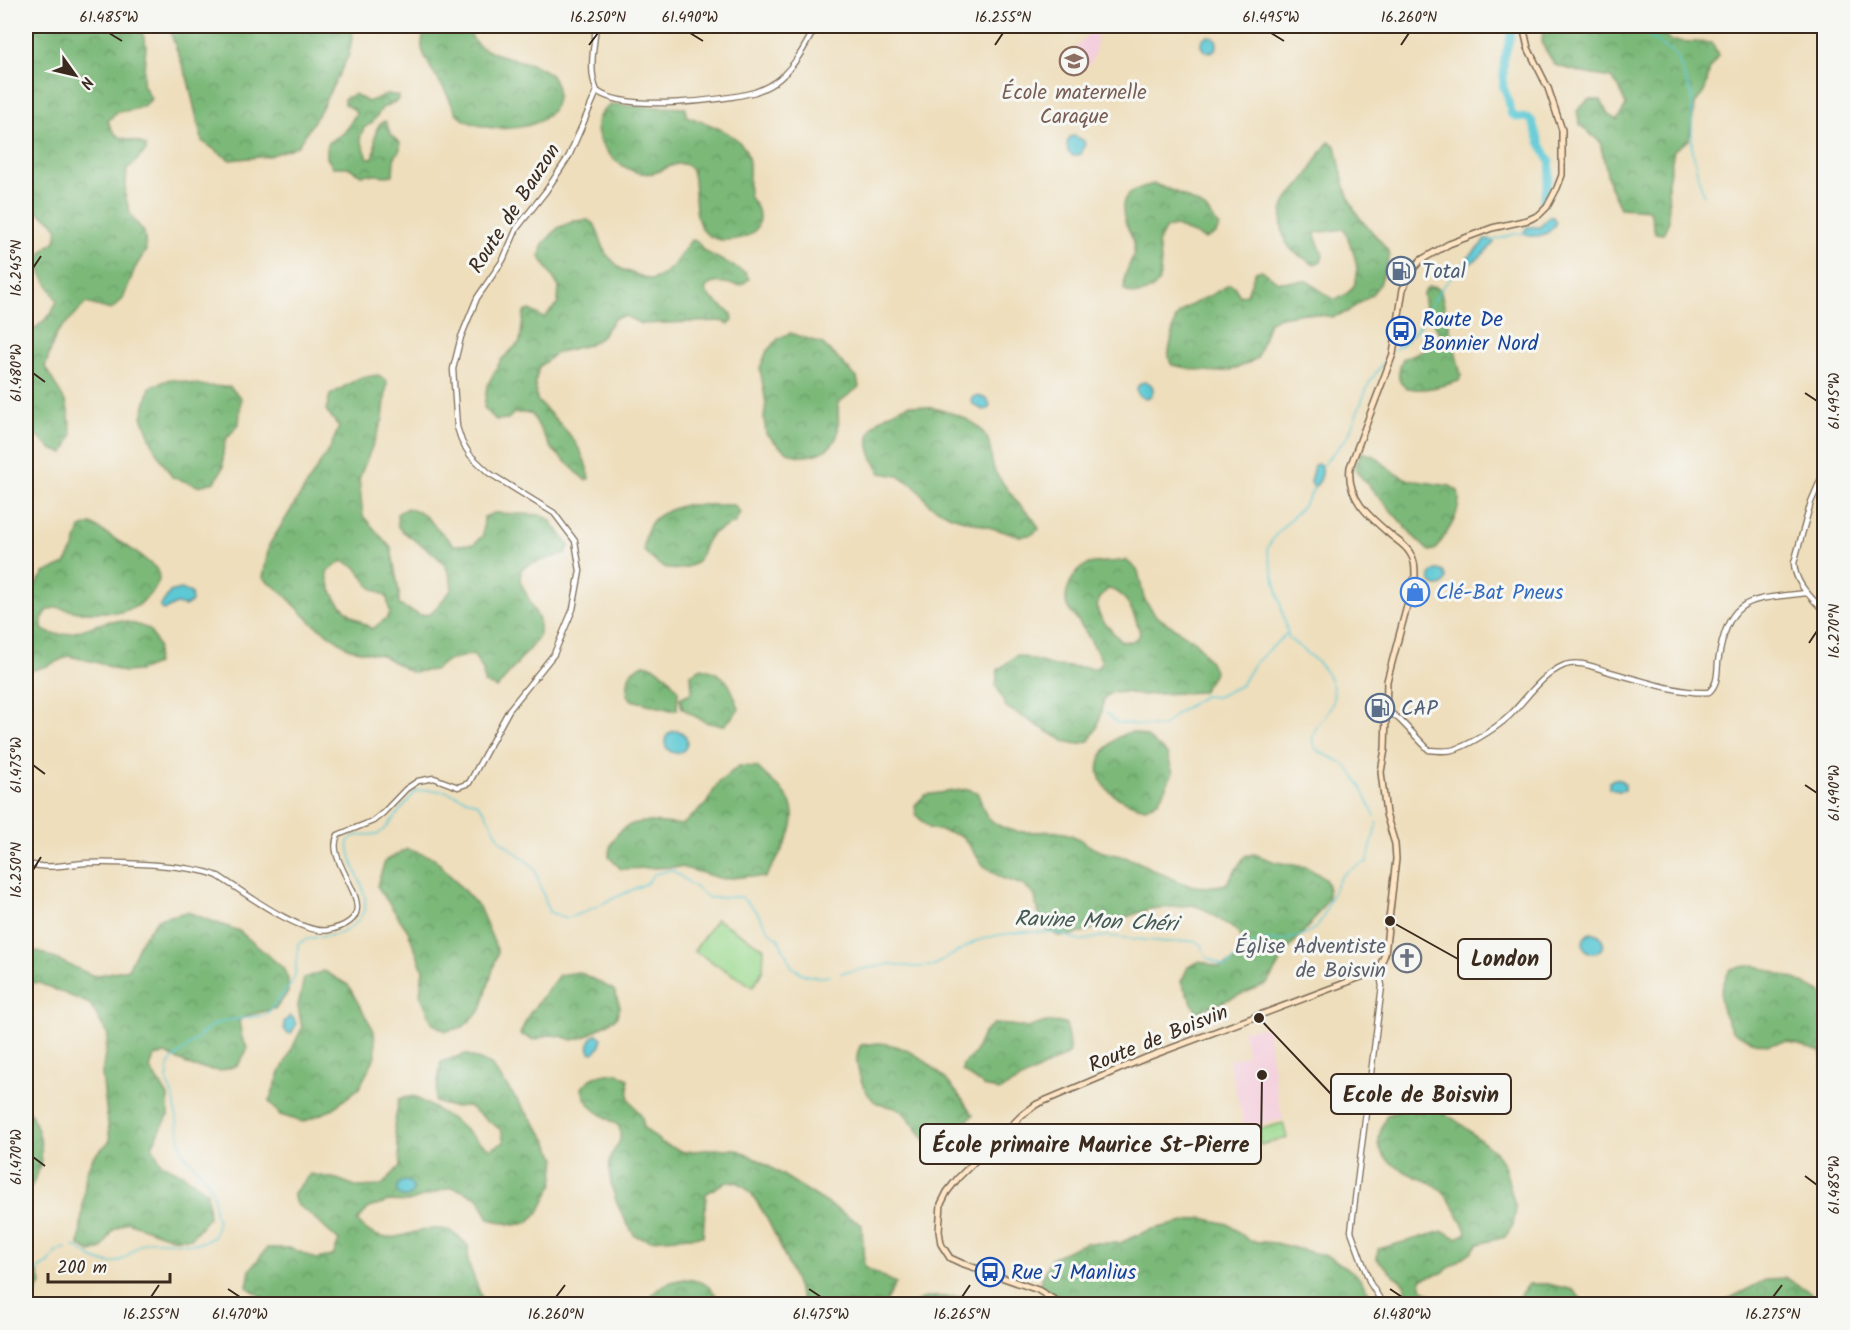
<svg xmlns="http://www.w3.org/2000/svg" width="1850" height="1330" font-family="Kalam,sans-serif">
	<style>
		.built { fill: #f4cfdd }
		.forest { fill: url(#forest-crowns); stroke: #5b724c; stroke-width: 1.5; fill-rule: evenodd }
		.garden { fill: #9ad98e; stroke: #6a8256; stroke-width: 1.5 }
		.water { fill: #5dc9d5; stroke: #4c7a7a; stroke-width: 1.5 }
		.lines { fill: none; stroke-linecap: round; stroke-linejoin: round }
		.stream { stroke: #5dc9d5; stroke-width: 1.5 }
		.river { stroke: #5dc9d5; stroke-width: 8 }
		.tertiary-casing { stroke: #7a6955; stroke-width: 7 }
		.secondary-casing { stroke: #7a6955; stroke-width: 8 }
		.tertiary { stroke: #fff; stroke-width: 4.5 }
		.secondary { stroke: #fee5c5; stroke-width: 5 }
		.ticks { fill: none; stroke: #3b2a1e; stroke-width: 2 }
		.labels { text-anchor: middle; stroke-width: 6; stroke-linejoin: round; paint-order: stroke }
		.education-label { font-size: 21px; fill: #785e54; stroke: #f6f6f2 }
		.street-label { font-size: 21px; fill: #3b2a1e; stroke: #f6f6f2 }
		.service-label { font-size: 21px; fill: #4e5e75; stroke: #f6f6f2; text-anchor: start }
		.transit-label { font-size: 21px; fill: #164399; stroke: #f6f6f2; text-anchor: start }
		.shop-label { font-size: 21px; fill: #366cbe; stroke: #f6f6f2; text-anchor: start }
		.worship-label { font-size: 21px; fill: #5b616d; stroke: #f6f6f2; text-anchor: end }
		.water-label { font-size: 22px; font-style: italic; fill: #455a55; stroke: #f6f6f2 }
		.leader { fill: none; stroke: #3b2a1e; stroke-width: 2 }
		.callout-dot { fill: #3b2a1e; stroke: #f6f6f2; stroke-width: 2 }
		.callout { fill: #f6f6f2; stroke: #3b2a1e; stroke-width: 2 }
		.callout-label { font-size: 22px; text-anchor: middle; font-weight: bold; fill: #3b2a1e }
		.neatline { fill: none; stroke: #3b2a1e; stroke-width: 2 }
		.ticks-label { font-size: 15px; text-anchor: middle; fill: #3b2a1e }
	</style>
	<defs>
		<pattern id="forest-crowns" width="20" height="18" patternUnits="userSpaceOnUse" patternTransform="scale(1.5)"><rect width="20" height="18" fill="#7bb979"/><path d="M2 6a3 3 0 1 1 6 0M12 15a3 3 0 1 1 6 0" fill="none" stroke="#669763"/></pattern>
	</defs>
	<rect width="100%" height="100%" fill="#f6f6f2"/>
	<filter id="ink" filterUnits="userSpaceOnUse"><feTurbulence type="fractalNoise" baseFrequency=".0167" numOctaves="2"/><feDisplacementMap in="SourceGraphic" scale="12" xChannelSelector="R" yChannelSelector="G"/><feConvolveMatrix kernelMatrix="1 2 1 2 8 2 1 2 1" color-interpolation-filters="sRGB"/></filter>
	<filter id="wash" filterUnits="userSpaceOnUse"><feTurbulence type="fractalNoise" baseFrequency=".008" numOctaves="4" result="noise"/><feDisplacementMap in="SourceGraphic" scale="24" xChannelSelector="R" yChannelSelector="G"/><feGaussianBlur stdDeviation="1.35" result="paint"/><feColorMatrix in="noise" values="0 0 0 0 0 0 0 0 0 0 0 0 0 0 0 0 0 1.4 0 .05"/><feComposite in="paint" operator="in"/></filter>
	<g filter="url(#wash)">
		<rect width="100%" height="100%" fill="#eedebc"/>
		<g class="built">
			<path d="M1096 30 1097 43 1091 64 1059 68 1089 32Z"/>
			<path d="M1267 1027 1277 1095 1283 1119 1245 1128 1228 1060 1247 1055 1243 1030Z"/>
		</g>
		<g class="forest">
			<path d="M26 26H140L146 44 143 84 151 99C142 110 130 110 117 112L108 121C116 145 130 135 146 146V151L127 170 125 195 131 216 144 232 146 250 135 268 123 299 111 310 86 303 56 334 45 367 67 405 72 435 64 453 53 450 26 427V337L51 314 57 301 36 264 44 250 55 241 58 229 52 221 26 204Z"/>
			<path d="M168 26H354L349 55 319 113 298 146 269 156 230 160 202 141 188 80Z"/>
			<path d="M424 26H469C470 31 471 38 475 42 494 63 554 56 557 90 562 135 482 136 459 116 454 112 451 102 448 96 442 84 423 60 422 48 421 41 425 33 424 26Z"/>
			<path d="M1543 26H1651L1672 41 1712 43 1718 56 1710 68 1705 90 1695 104 1689 140 1674 150 1668 181 1669 221 1663 234 1655 233 1650 210 1620 208 1610 187 1600 142 1580 125 1577 111 1588 100H1601L1608 115 1617 120 1626 106 1619 87 1611 78 1583 73 1555 65 1542 44Z"/>
			<path d="M354 94 368 102 388 94 399 96 397 101 382 108 373 122 364 128 360 138 368 158H373C379 145 369 128 385 121L392 136 400 143V149L394 159 393 175C382 178 372 172 361 175L348 167H333L327 158V147L329 142 344 133 356 114 354 109 344 104V99Z"/>
			<path d="M613 104C637 108 661 106 686 108V116C703 122 730 130 742 145 754 160 747 177 749 194 750 200 756 204 758 210 764 234 744 240 725 240 680 239 704 176 688 166 677 159 664 171 653 173 628 178 595 149 597 124 598 114 605 108 613 104Z"/>
			<path d="M1329 142 1336 146C1342 172 1344 197 1360 218 1369 231 1383 240 1390 255L1380 284 1372 294 1347 312 1333 317 1305 313 1280 317 1269 322 1257 358C1223 379 1209 372 1172 365 1167 358 1169 350 1171 342 1172 335 1173 325 1176 318 1184 304 1215 296 1229 284L1234 286 1240 296 1247 294 1255 272 1262 270 1278 282 1307 281 1334 300C1371 288 1355 255 1344 229L1314 233 1323 255 1321 262 1313 264C1306 259 1295 254 1290 248 1281 238 1279 214 1285 203 1290 194 1300 186 1306 177 1314 166 1319 152 1329 142Z"/>
			<path d="M1154 184 1176 192 1205 208 1219 226 1216 234 1205 239 1176 226 1166 228 1158 243 1161 260 1159 283C1148 292 1138 299 1124 290 1125 286 1124 280 1125 276 1128 265 1136 256 1134 244 1132 236 1128 229 1125 221 1117 195 1132 189 1154 184Z"/>
			<path d="M588 220 595 225 606 254 621 269 651 280 659 277 672 267 691 240 697 241 704 251 746 273 749 279 741 285C729 285 718 279 707 286L705 291 710 297 732 314 733 320 730 324 720 321 641 324 625 316 615 318 600 338 591 344 556 353 539 367 535 383 537 400C559 424 585 443 589 479L585 480 551 448 531 413H514L508 419 496 420 484 408 487 386 501 360 520 342 524 312 530 310 544 318 558 303 559 287 540 257 542 245 558 228 574 221Z"/>
			<path d="M1428 287H1435L1440 289 1461 375 1459 381C1437 388 1383 403 1403 359 1418 351 1436 351 1439 332L1425 309 1423 293Z"/>
			<path d="M790 333 823 344 857 378 859 387 838 403C838 412 839 423 838 432 834 453 805 461 788 452 780 448 773 440 766 434L764 418 766 403 760 368 767 351 779 338Z"/>
			<path d="M378 375 387 381 383 419 359 479 363 516 391 548 399 592V605L420 615 431 614 452 589C451 554 420 549 398 527L397 514 407 508 422 513 454 545 474 544 483 535 484 517 494 513 542 515 550 520 569 546 566 553 528 565 521 569 520 581 539 620V637L497 688 484 683 483 670 473 654 446 661 435 670 411 672 381 655 350 649 311 622 283 593 263 578 269 545 331 446 339 427 326 410 330 395 359 378ZM342 561 356 567 370 587 387 597 390 613 387 618 372 629C349 615 329 601 327 572Z"/>
			<path d="M170 379 206 386 230 387 241 398 239 424 226 439 223 451V467L215 482 198 486 172 477 155 450 142 417 150 387Z"/>
			<path d="M909 405C934 407 980 415 989 443 992 453 990 466 997 475 1004 484 1011 495 1019 504 1029 515 1032 514 1039 529L1031 535 1019 536 951 516 930 505 915 486 899 476 881 473C855 436 872 418 909 405Z"/>
			<path d="M1361 452 1374 456 1395 473 1409 480 1450 486 1458 491C1463 512 1447 533 1435 550L1429 551 1417 540 1356 471 1355 468Z"/>
			<path d="M685 505H734L740 512 735 523C707 534 709 534 698 562 674 575 662 571 644 551 644 521 658 512 685 505Z"/>
			<path d="M91 524 136 552 158 570 159 580 154 590 139 605 122 612H78L57 607 48 610 42 619V629C62 644 90 624 111 621 125 620 136 624 149 629L158 646 156 664 139 671 123 672 99 663 69 656 47 666 26 672V599L44 573 65 564 74 548 80 528Z"/>
			<path d="M1126 560 1138 571 1144 599 1156 616 1196 642 1209 660 1215 672 1202 692 1138 695 1126 692 1110 693 1104 699 1098 726 1089 741 1078 744 1064 741 1006 707 996 685 998 670 1017 655 1054 666 1097 668 1102 661C1095 648 1087 633 1078 621 1075 616 1069 612 1067 606 1063 592 1074 568 1089 564 1101 561 1113 563 1126 560ZM1108 589C1113 590 1118 591 1121 595 1130 603 1138 623 1140 634 1135 642 1130 642 1121 641 1106 624 1084 609 1108 589Z"/>
			<path d="M644 664C661 667 668 677 678 690L677 710H671L632 700 627 695C629 677 626 672 644 664Z"/>
			<path d="M701 668C727 673 731 685 739 709L725 725C707 726 696 717 682 708L680 698 692 692 691 674Z"/>
			<path d="M1132 732 1147 737 1167 754 1173 773 1159 800 1146 808C1118 803 1083 781 1106 749 1113 740 1121 733 1132 732Z"/>
			<path d="M739 766 757 767C766 776 776 784 784 793 808 820 779 854 765 878L749 876 723 879 681 867 621 869 609 857C609 848 611 844 616 836 630 815 660 823 682 825L706 804 718 783Z"/>
			<path d="M968 789 977 792C984 807 982 816 998 825 1019 838 1043 828 1065 833 1077 836 1083 842 1093 848 1104 854 1116 854 1128 858 1165 871 1183 895 1226 884L1245 856 1254 854 1275 862 1306 867 1325 878 1328 886V899L1311 923 1285 953 1267 984 1197 1012 1181 982 1188 967 1200 961 1219 967 1240 959 1245 943 1238 932 1204 909 1193 905 1149 909 1075 935 1058 936 1046 929 1037 909 1035 896 1023 885 1002 878 984 866 962 836 929 828 916 815 915 805 925 795Z"/>
			<path d="M407 849 434 858 479 907 498 952 481 1010 463 1027 446 1031 433 1024 420 994 423 970 408 931 377 886 385 861Z"/>
			<path d="M187 912 239 931 283 968 288 979V992L276 1008 246 1016 239 1021 242 1038 247 1047 246 1052 238 1065 220 1071 194 1067 165 1054 154 1056 150 1069 168 1096V1116L152 1146 161 1163 182 1174 207 1192 209 1217 191 1238H172L127 1222 113 1230 102 1249 90 1252 79 1245 86 1173 93 1157 110 1141 102 1074 108 1035 90 1004 39 983 26 982V954L38 951 94 976 128 969 142 939 158 919Z"/>
			<path d="M1753 965 1797 980 1824 994V1081L1821 1052 1787 1041 1768 1045 1751 1041 1732 1031C1719 1003 1715 998 1730 969Z"/>
			<path d="M324 971 348 985 374 1031 376 1055 359 1088 331 1110 303 1122 280 1115 269 1101 280 1073 302 1028 298 1006 304 978Z"/>
			<path d="M579 972 614 990 620 1007 616 1018 585 1037 572 1040 561 1036 549 1035 534 1040 520 1034 528 1016 559 975Z"/>
			<path d="M1046 1022 1066 1023 1070 1053 999 1091 984 1086 962 1071 963 1064 974 1054 983 1034 993 1024 1011 1025 1027 1028Z"/>
			<path d="M878 1043C919 1045 952 1083 973 1115L934 1153C924 1140 915 1124 903 1112 896 1105 881 1107 874 1101 862 1090 851 1059 861 1045Z"/>
			<path d="M466 1054 491 1065 544 1136 556 1158 553 1184 539 1212 527 1223 514 1225 489 1219 478 1197 452 1187 408 1202 389 1201 369 1208 357 1221C390 1259 414 1219 450 1231 456 1234 463 1241 468 1246V1262L484 1304H272L247 1287 250 1270 267 1248H291L315 1259 333 1256 339 1241 312 1216 296 1204 293 1194 310 1174 337 1179 358 1187 381 1186 400 1166 399 1151 394 1127 399 1099 414 1096 455 1121 479 1142 491 1149 504 1142 501 1130 468 1106 452 1107 435 1102 441 1062Z"/>
			<path d="M618 1073 628 1079 629 1099 642 1117 644 1128 662 1143 684 1152 715 1149H736L757 1159 862 1225 864 1267 896 1283 884 1304H804C794 1280 761 1188 736 1182 725 1180 715 1188 706 1194L703 1236 650 1240 635 1236C621 1215 607 1187 610 1161 612 1145 624 1149 619 1126 604 1116 585 1108 582 1088 591 1075 602 1074 618 1073Z"/>
			<path d="M1424 1104 1434 1106 1461 1124 1495 1152 1504 1165 1516 1209 1513 1225 1505 1237 1478 1244 1471 1252 1442 1273 1421 1279V1287C1433 1300 1443 1298 1459 1304H1410L1404 1284 1377 1259 1378 1249 1443 1231 1457 1238 1467 1233C1460 1218 1450 1196 1436 1186 1430 1182 1421 1179 1414 1176 1382 1161 1369 1149 1387 1115Z"/>
			<path d="M26 1107C45 1134 48 1167 26 1193Z"/>
			<path d="M1202 1218 1228 1224 1250 1241 1275 1243 1330 1257 1356 1274 1377 1304H1073L1039 1285 1051 1258 1085 1243H1120L1149 1230Z"/>
			<path d="M26 1235 28 1239 27 1265 38 1273 41 1284 28 1304H26Z"/>
			<path d="M1786 1278 1810 1292 1817 1304H1719L1767 1279Z"/>
			<path d="M685 1279C705 1281 712 1286 721 1304H647C655 1287 666 1282 685 1279Z"/>
			<path d="M1528 1284H1548L1573 1290 1586 1304H1517V1299Z"/>
			<path d="M933 1297H994L1020 1304H915L922 1299Z"/>
		</g>
		<g class="garden">
			<path d="M716 919 764 948 763 970 753 987 694 951Z"/>
			<path d="M1283 1123 1287 1138 1260 1145 1257 1130Z"/>
		</g>
		<g class="water">
			<circle cx="1209" cy="44" r="8"/>
			<path d="M1074 136 1083 140 1085 144 1081 154 1073 156 1068 152 1067 143 1070 137Z"/>
			<path d="M1549 217H1553L1556 222C1551 234 1540 237 1529 236L1524 232 1527 227H1540Z"/>
			<path d="M1490 239 1494 243C1485 252 1477 262 1464 266 1467 254 1479 250 1485 240Z"/>
			<circle cx="1145" cy="390" r="8"/>
			<path d="M977 396 987 399 990 405 988 409 983 410 974 405 971 400 973 397Z"/>
			<path d="M1318 464 1322 466C1323 474 1321 482 1314 487L1310 482 1314 465Z"/>
			<circle cx="1438" cy="578" r="8"/>
			<path d="M181 589 191 593 192 602 185 606 176 604 165 610 161 609 160 607 170 592Z"/>
			<circle cx="676" cy="742" r="11"/>
			<path d="M1614 779 1621 780 1625 784V790L1619 791 1609 789V782Z"/>
			<circle cx="1593" cy="943" r="10"/>
			<path d="M290 1016 294 1019 296 1025 291 1034 287 1033 284 1028V1022Z"/>
			<path d="M597 1034 602 1038 599 1048 593 1053 590 1052C586 1046 591 1037 597 1034Z"/>
			<circle cx="405" cy="1189" r="8"/>
		</g>
		<g class="lines">
			<g class="stream">
				<path d="M1634 26 1676 55 1692 96V147L1698 176 1704 195"/>
				<path d="M1492 241 1514 234 1525 233"/>
				<path d="M1395 349C1418 335 1426 314 1439 292 1446 282 1456 272 1466 264"/>
				<path d="M1322 466 1348 436 1369 383 1391 351"/>
				<path d="M1314 487C1305 512 1278 525 1267 549L1289 639C1312 656 1350 682 1326 715 1321 722 1310 732 1313 743 1316 755 1333 756 1342 763 1359 776 1366 798 1375 817"/>
				<path d="M1106 713 1117 723 1162 727 1176 714 1204 696 1217 697 1241 685 1253 665 1286 634"/>
				<path d="M841 973 890 964 915 967 933 966 976 941 998 935 1023 932 1059 933 1079 941 1106 936 1166 942 1190 941 1200 943 1206 957 1225 967C1237 959 1244 946 1258 942 1262 940 1266 942 1271 941 1288 940 1301 938 1315 928 1327 918 1330 888 1343 875 1348 869 1360 865 1367 862L1377 823"/>
				<path d="M74 1246C88 1254 94 1263 111 1263 128 1262 132 1246 146 1242 170 1236 189 1252 214 1237L218 1219 214 1214V1197L207 1179 184 1154 181 1145 174 1099 167 1083 169 1063 211 1026 224 1021 266 1015 292 983 295 975 298 944C310 934 329 939 343 932 390 905 348 876 348 841L354 836 378 834 385 829 416 791 429 790 445 791 477 803 485 812 501 841 534 867 549 912 567 918 582 913 647 883 654 874 672 870 709 898 741 897 756 911 770 932 778 938 792 967 805 975 820 977 830 976"/>
				<path d="M31 1304 37 1294 33 1284 39 1268 49 1263 56 1252 66 1248"/>
			</g>
			<path class="river" d="M1513 26 1504 60 1503 86 1508 99 1511 114 1517 117 1528 118 1532 121 1540 143 1550 162V173L1543 202"/>
		</g>
	</g>
	<g filter="url(#ink)">
		<g class="lines">
			<g class="tertiary-casing">
				<g id="tertiary">
					<path d="M596 26C594 47 588 71 597 91 624 112 723 101 755 92 763 89 773 84 779 79 796 65 806 44 816 26"/>
					<path d="M1824 472 1811 502 1794 563C1795 584 1811 597 1824 611"/>
					<path d="M1386 709 1400 720 1429 750C1438 751 1447 752 1456 749 1473 743 1503 724 1514 711 1529 695 1543 674 1565 665 1580 660 1595 668 1610 672 1636 679 1684 695 1709 692 1718 684 1717 673 1718 662 1729 595 1748 600 1807 593"/>
					<path d="M26 863C46 870 64 865 85 863 116 862 190 864 218 876 242 891 302 936 329 930 395 916 321 865 338 835L373 821 383 813 406 789 418 781 434 778 458 787 469 783 509 710 554 654 573 609 580 571 575 541 554 513 489 473 470 455 462 442 457 427 453 369 461 337 477 298 503 260 517 228 546 191 569 156 597 91"/>
					<path d="M1377 969 1380 975 1382 986 1351 1231 1370 1283 1383 1304"/>
				</g>
			</g>
			<g class="secondary-casing">
				<path id="secondary" d="M1061 1304 1038 1290 961 1263 950 1258 941 1244 939 1231 941 1204 947 1192 958 1178 1022 1115 1037 1104 1148 1057 1369 974 1380 966 1385 954 1396 859 1395 844 1386 814 1381 772 1385 749 1387 681 1415 576C1415 568 1415 560 1410 553 1406 546 1398 541 1393 537 1371 518 1346 499 1350 467L1393 354 1403 289 1412 270 1421 260 1449 244 1492 228 1528 220 1539 215 1547 207 1557 188 1562 175V130L1548 88 1528 48 1523 26"/>
			</g>
			<use href="#tertiary" class="tertiary"/>
			<use href="#secondary" class="secondary"/>
		</g>
	</g>
	<path class="ticks" d="M109 33 122 41M690 33 703 41M1271 33 1284 41M589 45 598 33M995 45 1003 33M1401 45 1409 33M33 268 41 256M33 373 45 382M1805 393 1817 401M1809 643 1817 631M33 765 45 774M1805 785 1817 793M33 870 41 857M33 1157 45 1166M1805 1176 1817 1185M228 1289 240 1297M809 1289 821 1297M1390 1289 1402 1297M151 1297 159 1285M556 1297 565 1285M962 1297 970 1285M1773 1297 1782 1285"/>
	<defs>
		<g id="school-ring" transform="scale(1.5)"><circle r="9.5" fill="#f6f6f2" stroke="#8d6e63" stroke-width="1.5"/><path d="M0-5L7-2L0 1L-7-2ZM-4 1L0 2.5L4 1V4Q0 6-4 4Z" fill="#8d6e63"/></g>
		<g id="fuel-ring" transform="scale(1.5)"><circle r="9.5" fill="#f6f6f2" stroke="#5c6f8a" stroke-width="1.5"/><path d="M-5.5-6h7V0h2V4h1.3V-2.5L3-4.5l.8-.8L6-3V5H2.5V1h-1V6h-7ZM-4.2-4.7v3.2H.2V-4.7Z" fill="#5c6f8a"/></g>
		<g id="bus-ring" transform="scale(1.5)"><circle r="9.5" fill="#f6f6f2" stroke="#1a4fb4" stroke-width="1.5"/><path d="M-5-6H5V4H4V6H2V4H-2V6H-4V4H-5ZM-3.5-4V0h7V-4ZM-3.5 1.2v1.5H-2V1.2ZM2 1.2v1.5H3.5V1.2Z" fill="#1a4fb4"/></g>
		<g id="shop-ring" transform="scale(1.5)"><circle r="9.5" fill="#f6f6f2" stroke="#3f7fe0" stroke-width="1.5"/><path d="M-5-2.5h2.3a2.7 3.5 0 0 1 5.4 0H5L5.5 6h-11ZM-1.5-2.5h3a1.5 2.3 0 0 0-3 0Z" fill="#3f7fe0"/></g>
		<g id="church-ring" transform="scale(1.5)"><circle r="9.5" fill="#f6f6f2" stroke="#6b7280" stroke-width="1.5"/><path d="M-1.2-6h2.4v3.5h3.3v2.4h-3.3V6h-2.4V-.1h-3.3v-2.4h3.3Z" fill="#6b7280"/></g>
	</defs>
	<g fill-rule="evenodd">
		<use href="#school-ring" x="1074" y="61"/>
		<use href="#fuel-ring" x="1401" y="271"/>
		<use href="#bus-ring" x="1401" y="331"/>
		<use href="#shop-ring" x="1415" y="592"/>
		<use href="#fuel-ring" x="1380" y="708"/>
		<use href="#church-ring" x="1407" y="958"/>
		<use href="#bus-ring" x="990" y="1272"/>
	</g>
	<g class="labels">
		<g class="education-label">
			<text x="1074" y="99">École maternelle<tspan x="1074" dy="24">Caraque</tspan></text>
		</g>
		<g class="street-label">
			<text transform="translate(514 208) rotate(-57)" y="7">Route de Bauzon</text>
			<text transform="translate(1158 1038) rotate(-22)" y="7">Route de Boisvin</text>
		</g>
		<g class="service-label">
			<text x="1422" y="278">Total</text>
			<text x="1401" y="715">CAP</text>
		</g>
		<g class="transit-label">
			<text x="1422" y="326">Route De<tspan x="1422" dy="24">Bonnier Nord</tspan></text>
			<text x="1011" y="1279">Rue J Manlius</text>
		</g>
		<g class="shop-label">
			<text x="1436" y="599">Clé-Bat Pneus</text>
		</g>
		<g class="worship-label">
			<text x="1386" y="953">Église Adventiste<tspan x="1386" dy="24">de Boisvin</tspan></text>
		</g>
		<g class="water-label">
			<text transform="translate(1096 920) rotate(2)" y="8">Ravine Mon Chéri</text>
		</g>
	</g>
	<path class="leader" d="M1390 921L1458 959M1259 1018L1331 1094M1262 1075L1261 1144"/>
	<g class="callout-dot">
		<circle cx="1390" cy="921" r="6"/>
		<circle cx="1259" cy="1018" r="6"/>
		<circle cx="1262" cy="1075" r="6"/>
	</g>
	<g class="callout">
		<rect x="1458" y="939" width="93" height="40" rx="6"/>
		<rect x="1331" y="1074" width="180" height="40" rx="6"/>
		<rect x="920" y="1124" width="341" height="40" rx="6"/>
	</g>
	<g class="callout-label">
		<text x="1505" y="966">London</text>
		<text x="1421" y="1102">Ecole de Boisvin</text>
		<text x="1091" y="1152">École primaire Maurice St-Pierre</text>
	</g>
	<rect width="1850" height="1330" fill="none" stroke="#f6f6f2" stroke-width="66"/>
	<g transform="translate(75 75) rotate(124)" stroke="#f6f6f2" stroke-width="4.5" paint-order="stroke">
	<path d="M0-4.5L10 22L0 15L-10 22Z" fill="#3b2a1e"/>
	<text y="-9" font-size="16" font-weight="bold" text-anchor="middle" fill="#3b2a1e">N</text>
	</g>
	<path d="M48 1273v9h122v-9" fill="none" stroke="#3b2a1e" stroke-width="3"/>
	<text x="57" y="1273" font-size="18" fill="#3b2a1e" stroke="#f6f6f2" stroke-width="4.5" paint-order="stroke">200 m</text>
	<rect x="33" y="33" width="1784" height="1264" class="neatline"/>
	<g class="ticks-label">
		<text x="109" y="22">61.485°W</text>
		<text x="598" y="22">16.250°N</text>
		<text x="690" y="22">61.490°W</text>
		<text x="1003" y="22">16.255°N</text>
		<text x="1271" y="22">61.495°W</text>
		<text x="1409" y="22">16.260°N</text>
		<text transform="translate(16 268) rotate(-90)" y="5">16.245°N</text>
		<text transform="translate(16 373) rotate(-90)" y="5">61.480°W</text>
		<text transform="translate(1834 401) rotate(-90)" y="5">61.495°W</text>
		<text transform="translate(1834 631) rotate(-90)" y="5">16.270°N</text>
		<text transform="translate(16 765) rotate(-90)" y="5">61.475°W</text>
		<text transform="translate(1834 793) rotate(-90)" y="5">61.490°W</text>
		<text transform="translate(16 870) rotate(-90)" y="5">16.250°N</text>
		<text transform="translate(16 1157) rotate(-90)" y="5">61.470°W</text>
		<text transform="translate(1834 1185) rotate(-90)" y="5">61.485°W</text>
		<text x="151" y="1319">16.255°N</text>
		<text x="240" y="1319">61.470°W</text>
		<text x="556" y="1319">16.260°N</text>
		<text x="821" y="1319">61.475°W</text>
		<text x="962" y="1319">16.265°N</text>
		<text x="1402" y="1319">61.480°W</text>
		<text x="1773" y="1319">16.275°N</text>
	</g>
</svg>
